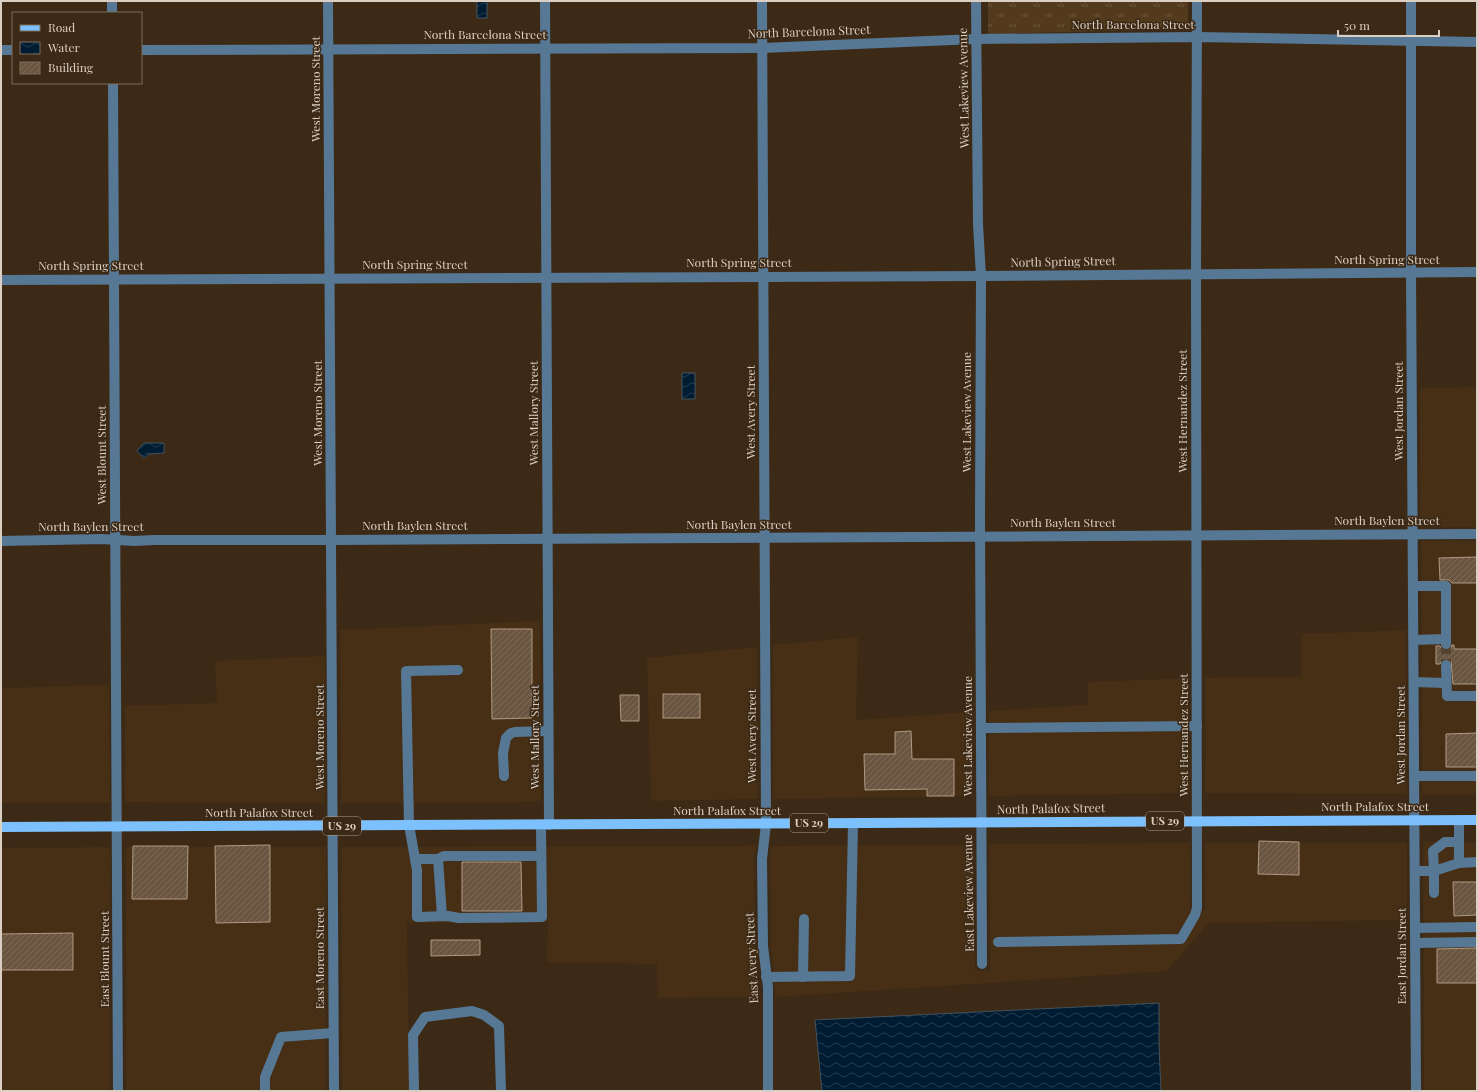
<svg xmlns="http://www.w3.org/2000/svg" width="1478" height="1092" font-family="'Playfair Display',serif">
	<style>
		.built { fill: #462f15 }
		.grass { fill: url(#grass-tufts) }
		.water { fill: url(#water-waves); stroke: #42525e }
		.building { fill: url(#building-hatch); stroke: #b19a83 }
		.lines { fill: none; stroke-linecap: round; stroke-linejoin: round }
		.minor-tunnel { stroke: #544330; stroke-width: 10; stroke-dasharray: 10 5; stroke-linecap: butt }
		.minor { stroke: #577895; stroke-width: 10 }
		.major { stroke: #7cc1fd; stroke-width: 10 }
		.labels { text-anchor: middle; stroke-width: 3; stroke-linejoin: round; paint-order: stroke }
		.shield { fill: #3c2a16; stroke: #ab9e8f; stroke-width: 1 }
		.shield-label { font-size: 11px; font-weight: bold; fill: #dbcfc3 }
		.street-label { font-size: 12px; fill: #dbcfc3; stroke: #3c2a16 }
	</style>
	<defs>
		<pattern id="grass-tufts" width="24" height="20" patternUnits="userSpaceOnUse"><rect width="24" height="20" fill="#543a1d"/><path d="M3 7l-1-3M5 7V3M7 7l1-3M15 17l-1-3M17 17v-4M19 17l1-3" fill="none" stroke="#6c553c"/></pattern>
		<pattern id="water-waves" width="16" height="10" patternUnits="userSpaceOnUse"><rect width="16" height="10" fill="#001c32"/><path d="M0 5q4-4 8 0t8 0" fill="none" stroke="#253c4e"/></pattern>
		<pattern id="building-hatch" width="6" height="6" patternUnits="userSpaceOnUse"><rect width="6" height="6" fill="#695540"/><path d="M-1 1l2-2M0 6l6-6M5 7l2-2" fill="none" stroke="#7e6c5a"/></pattern>
	</defs>
	<rect width="100%" height="100%" fill="#3c2a16"/>
	<g class="built">
		<path d="M1477 387V527H1420V388Z"/>
		<path d="M1421 541H1477V795L1422 794Z"/>
		<path d="M540 621 541 801 505 803H341L340 630Z"/>
		<path d="M1406 630 1407 794 1205 793V678L1301 677 1302 634Z"/>
		<path d="M858 637 856 720 973 712V796L773 799V645Z"/>
		<path d="M757 647 758 799 651 801 647 658Z"/>
		<path d="M325 656V803L125 802V706L217 703 215 661Z"/>
		<path d="M1189 678 1190 793 989 796V711L1088 705V682Z"/>
		<path d="M109 685 110 803H1V688Z"/>
		<path d="M1423 842H1477V1091H1424Z"/>
		<path d="M1190 843V909L1205 910V843H1407V920L1209 923 1167 971 775 997 771 946 770 860 771 846 973 845 975 970 990 971 989 844Z"/>
		<path d="M756 846 754 859 755 946 760 997 658 998 657 964 547 962 548 922 407 923 409 1091H342L341 847Z"/>
		<path d="M110 847V1091H1V848Z"/>
		<rect x="126" y="847" width="200" height="244"/>
	</g>
	<path class="grass" d="M988 1H1188V29L988 34Z"/>
	<g class="water">
		<rect x="477" y="1" width="10" height="17"/>
		<rect x="682" y="373" width="13" height="26"/>
		<path d="M144 443H163L164 444V453L149 454 144 458 137 451Z"/>
		<path d="M1159 1003V1046L1161 1091H822L815 1020Z"/>
	</g>
	<g class="building">
		<path d="M1477 557V583H1452L1449 580H1440L1439 558Z"/>
		<path d="M491 629H532V718L492 719Z"/>
		<path d="M1452 645H1454V649H1477V684H1453L1451 661 1445 659 1442 660 1440 664H1436V646H1440L1442 649 1446 650 1450 649Z"/>
		<rect x="663" y="694" width="37" height="24"/>
		<path d="M620 695H639V721H621Z"/>
		<path d="M911 731 912 759H954V796H927V789L865 790 864 754H895V732Z"/>
		<path d="M1477 733V767H1446V734Z"/>
		<path d="M1259 841 1299 842V875L1258 874Z"/>
		<path d="M270 845V922L216 923 215 846Z"/>
		<path d="M133 846H188L187 899H132Z"/>
		<path d="M462 862H521L522 911H462Z"/>
		<path d="M1453 882H1477V915L1454 916Z"/>
		<path d="M73 933V970H1V934Z"/>
		<path d="M431 940H480V955L431 956Z"/>
		<path d="M1477 948V983H1437V949Z"/>
	</g>
	<g class="lines">
		<path class="minor-tunnel" d="M1446 644V665"/>
		<g class="minor">
			<path d="M112 1V13"/>
			<path d="M328 1 334 1091"/>
			<path d="M545 1 549 825"/>
			<path d="M762 1 766 824 762 859 763 946 768 987V1091"/>
			<path d="M976 1 978 224 981 276 980 520 982 964"/>
			<path d="M1411 1V273L1416 1091"/>
			<path d="M1 50H13"/>
			<path d="M141 50 762 48 976 39 1198 37 1477 42"/>
			<path d="M113 83 118 1091"/>
			<path d="M1 280 981 276 1477 272"/>
			<path d="M1 541 101 539 134 541 153 540H332L1477 534"/>
			<path d="M1413 586H1446V644"/>
			<path d="M1414 640 1446 639"/>
			<path d="M1446 665 1447 696H1477"/>
			<path d="M458 670 406 671 409 825 417 870V917L448 916 459 918 542 917 541 825"/>
			<path d="M1414 682 1446 683"/>
			<path d="M981 728 1197 726"/>
			<path d="M504 776 503 753 506 738 511 733 515 732 548 731"/>
			<path d="M1414 776H1477"/>
			<path d="M1459 820V863L1477 862"/>
			<path d="M415 859H438"/>
			<path d="M1415 871H1434L1433 851 1445 842H1459"/>
			<path d="M1434 893V871L1459 863"/>
			<path d="M442 916 438 859 444 856H541"/>
			<path d="M1415 928 1477 927"/>
			<path d="M998 942 1181 939 1195 915 1197 908 1196 274 1197 1"/>
			<path d="M1415 943 1477 942"/>
			<path d="M766 977 850 976 853 823"/>
			<path d="M803 977 804 919"/>
			<path d="M265 1091V1077L281 1037 333 1033"/>
			<path d="M414 1091 413 1035 425 1017 472 1011 484 1015 499 1026 501 1091"/>
		</g>
		<path class="major" d="M1 827 1477 820"/>
	</g>
	<g class="labels">
		<g class="shield">
			<rect x="1146" y="812" width="38" height="18" rx="3"/>
			<rect x="790" y="814" width="38" height="18" rx="3"/>
			<rect x="323" y="817" width="38" height="18" rx="3"/>
		</g>
		<g class="shield-label">
			<text x="1165" y="825">US 29</text>
			<text x="809" y="827">US 29</text>
			<text x="342" y="830">US 29</text>
		</g>
		<g class="street-label">
			<text x="1133" y="29">North Barcelona Street</text>
			<text transform="translate(809 32) rotate(-2)" y="4">North Barcelona Street</text>
			<text x="485" y="39">North Barcelona Street</text>
			<text transform="translate(964 88) rotate(-91)" y="4">West Lakeview Avenue</text>
			<text transform="translate(316 89) rotate(-90)" y="4">West Moreno Street</text>
			<text x="1387" y="264">North Spring Street</text>
			<text transform="translate(1063 262) rotate(-1)" y="4">North Spring Street</text>
			<text x="739" y="267">North Spring Street</text>
			<text x="415" y="269">North Spring Street</text>
			<text x="91" y="270">North Spring Street</text>
			<text transform="translate(1183 411) rotate(-90)" y="4">West Hernandez Street</text>
			<text transform="translate(1399 411) rotate(-90)" y="4">West Jordan Street</text>
			<text transform="translate(751 412) rotate(-90)" y="4">West Avery Street</text>
			<text transform="translate(967 412) rotate(-90)" y="4">West Lakeview Avenue</text>
			<text transform="translate(318 413) rotate(-90)" y="4">West Moreno Street</text>
			<text transform="translate(534 413) rotate(-90)" y="4">West Mallory Street</text>
			<text transform="translate(102 455) rotate(-90)" y="4">West Blount Street</text>
			<text x="1387" y="525">North Baylen Street</text>
			<text x="1063" y="527">North Baylen Street</text>
			<text x="739" y="529">North Baylen Street</text>
			<text x="415" y="530">North Baylen Street</text>
			<text x="91" y="531">North Baylen Street</text>
			<text transform="translate(1184 735) rotate(-90)" y="4">West Hernandez Street</text>
			<text transform="translate(1401 735) rotate(-90)" y="4">West Jordan Street</text>
			<text transform="translate(752 736) rotate(-90)" y="4">West Avery Street</text>
			<text transform="translate(968 736) rotate(-90)" y="4">West Lakeview Avenue</text>
			<text transform="translate(320 737) rotate(-90)" y="4">West Moreno Street</text>
			<text transform="translate(535 737) rotate(-90)" y="4">West Mallory Street</text>
			<text x="1375" y="811">North Palafox Street</text>
			<text transform="translate(1051 809) rotate(-1)" y="4">North Palafox Street</text>
			<text x="727" y="815">North Palafox Street</text>
			<text x="259" y="817">North Palafox Street</text>
			<text transform="translate(969 893) rotate(-91)" y="4">East Lakeview Avenue</text>
			<text transform="translate(1402 956) rotate(-90)" y="4">East Jordan Street</text>
			<text transform="translate(320 958) rotate(-90)" y="4">East Moreno Street</text>
			<text transform="translate(752 958) rotate(-93)" y="4">East Avery Street</text>
			<text transform="translate(105 959) rotate(-90)" y="4">East Blount Street</text>
		</g>
	</g>
	<rect width="1478" height="1092" fill="none" stroke="#dbcfc3" stroke-width="4"/>
	<rect x="12" y="12" width="130" height="72" fill="#3c2a16" stroke="#7c6c5b"/>
	<rect x="20" y="25" width="20" height="6" fill="#7cc1fd" stroke="#7c6c5b"/>
	<text x="48" y="32" font-size="12" fill="#dbcfc3">Road</text>
	<rect x="20" y="42" width="20" height="12" fill="url(#water-waves)" stroke="#7c6c5b"/>
	<text x="48" y="52" font-size="12" fill="#dbcfc3">Water</text>
	<rect x="20" y="62" width="20" height="12" fill="url(#building-hatch)" stroke="#7c6c5b"/>
	<text x="48" y="72" font-size="12" fill="#dbcfc3">Building</text>
	<path d="M1338 30v6h101v-6" fill="none" stroke="#dbcfc3" stroke-width="2"/>
	<text x="1344" y="30" font-size="12" fill="#dbcfc3" stroke="#3c2a16" stroke-width="3" paint-order="stroke">50 m</text>
</svg>
